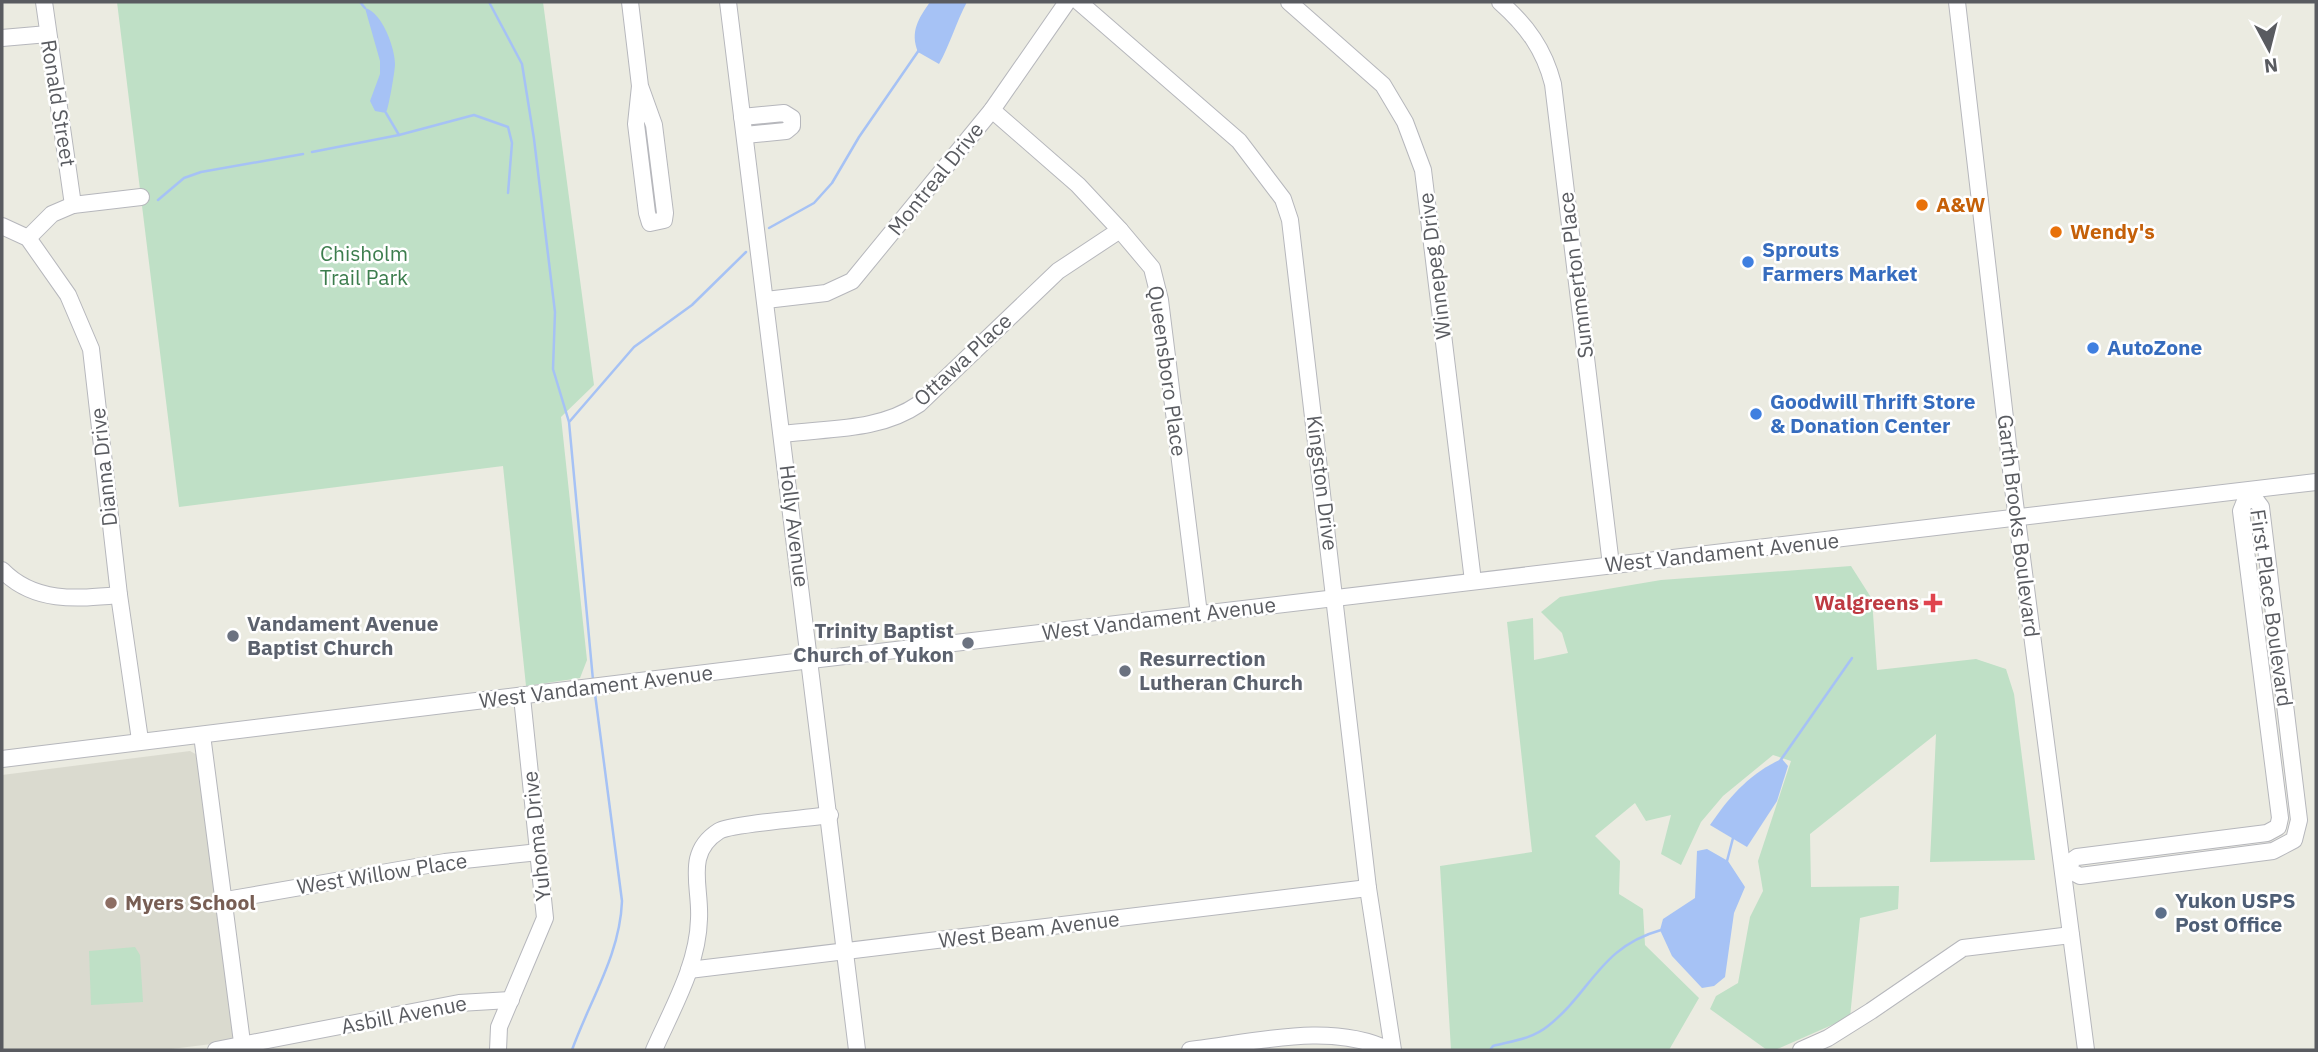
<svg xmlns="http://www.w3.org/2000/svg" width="2318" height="1052" font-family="'IBM Plex Sans',sans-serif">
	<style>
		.education { fill: #dadacf }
		.green { fill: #bfe0c6 }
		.water { fill: #a6c2f5 }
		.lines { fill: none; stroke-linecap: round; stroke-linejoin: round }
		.stream { stroke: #a6c2f5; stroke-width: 2.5 }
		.minor-casing { stroke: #b6b7bc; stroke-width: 18 }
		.minor { stroke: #fff; stroke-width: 16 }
		.food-dot { fill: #e8710a; stroke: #fff; stroke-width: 2.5 }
		.shop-dot { fill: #3f7fe0; stroke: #fff; stroke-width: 2.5 }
		.health-dot { fill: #e0444e; stroke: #fff; stroke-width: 2.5 }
		.worship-dot { fill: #6b7280; stroke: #fff; stroke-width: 2.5 }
		.education-dot { fill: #8d6e63; stroke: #fff; stroke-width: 2.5 }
		.service-dot { fill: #5c6f8a; stroke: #fff; stroke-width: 2.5 }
		.labels { text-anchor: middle; stroke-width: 5; stroke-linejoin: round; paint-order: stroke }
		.street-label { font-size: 21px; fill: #595b60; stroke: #fff }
		.food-label { font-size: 21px; font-weight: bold; fill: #c56008; stroke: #fff; text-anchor: start }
		.shop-label { font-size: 21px; font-weight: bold; fill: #366cbe; stroke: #fff; text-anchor: start }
		.park-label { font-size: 21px; fill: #3c7d4d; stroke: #fff }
		.health-label { font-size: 21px; font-weight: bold; fill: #be3a42; stroke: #fff; text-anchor: end }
		.worship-label { font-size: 21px; font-weight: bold; fill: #5b616d; stroke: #fff; text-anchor: start }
		.service-label { font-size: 21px; font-weight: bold; fill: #4e5e75; stroke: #fff; text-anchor: start }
		.education-label { font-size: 21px; font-weight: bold; fill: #785e54; stroke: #fff; text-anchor: start }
	</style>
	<rect width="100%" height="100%" fill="#ebebe1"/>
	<path class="education" d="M190 751 199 756 235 1035 228 1042 163 1050H2V775Z"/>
	<g class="green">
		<path d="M117 2H543L594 385 561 417 587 660 580 678 526 686 503 466 179 507Z"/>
		<path d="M1851 566 1872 599 1877 670 1976 659 2006 669 2014 694 2035 860 1930 862 1936 734 1810 834 1811 887 1899 886 1898 909 1860 918 1850 1017 1775 1050H1767L1710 1009 1716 996 1738 983 1750 917 1763 891 1758 861 1791 761 1773 755 1723 796 1701 822 1681 865 1661 854 1671 815 1646 821 1635 803 1595 836 1620 861 1619 894 1643 909 1645 945 1699 998 1669 1050H1451L1440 866 1532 852 1507 622 1533 618 1534 660 1568 653 1562 633 1541 612 1560 597 1661 580Z"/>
		<path d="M135 947 140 955 143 1002 91 1005 89 951Z"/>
	</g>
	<g class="water">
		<path d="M930 2H967C956 22 950 45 939 64L918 52C910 32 918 19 930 2Z"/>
		<path d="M365 8C382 12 395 48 395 64 395 71 389 106 386 113L375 111 370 101 380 74V61Z"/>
		<path d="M1782 759 1788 766 1777 801 1747 847 1710 825C1729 797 1751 772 1782 759Z"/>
		<path d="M1707 849 1728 861 1745 887 1734 913 1725 977 1714 986 1702 988 1672 956 1660 930 1663 919 1695 898 1697 851Z"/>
	</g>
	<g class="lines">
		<g class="stream">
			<path d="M360 2 365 8"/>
			<path d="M489 2 522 64 534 139 555 312 553 369 569 422 593 680"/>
			<path d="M386 113 399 135"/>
			<path d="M312 152 399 135 474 115 508 127 512 143 508 193"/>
			<path d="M158 200 184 178 201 172 303 154"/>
			<path d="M769 228 814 203 832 183 859 137 919 50"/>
			<path d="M570 421 634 347 692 305 746 252"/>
			<path d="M1780 761 1852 658"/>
			<path d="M1727 861 1733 838"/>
			<path d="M572 1050C590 1000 620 955 622 901L595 694"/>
			<path d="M1490 1050 1493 1046C1512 1041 1532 1039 1548 1026 1592 991 1600 947 1661 930"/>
		</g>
		<g class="minor-casing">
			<g id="minor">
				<path d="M44 2 73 205"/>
				<path d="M630 2 640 86 654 125 665 213 664 220 650 223 647 213 636 124 640 86"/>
				<path d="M728 2 857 1050"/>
				<path d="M1079 2 1239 141 1283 199 1290 220 1368 888 1393 1050"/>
				<path d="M1289 2 1383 85 1405 122 1423 170 1473 581"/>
				<path d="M1500 2C1527 26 1544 49 1553 84L1611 565"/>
				<path d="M1957 2 2014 496 2086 1050"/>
				<path d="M2 38 48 34"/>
				<path d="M992 110 1078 185 1120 230 1152 268 1160 300 1199 614"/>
				<path d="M742 117 784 113 792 118V126L786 131 745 135"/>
				<path d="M2 226 28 238 68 295 91 349 119 595 140 740"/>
				<path d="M28 238 52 214 73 205 141 197"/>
				<path d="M766 300 826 293 852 281 992 110 1067 2"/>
				<path d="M783 434C829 428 880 431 919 404L1058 271 1120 230"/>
				<path d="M2249 491 2261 507 2299 820 2294 840 2273 851 2080 876 2063 867 2077 857 2267 833 2278 827 2280 818 2241 511Z"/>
				<path d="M2 570C34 603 76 599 119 595"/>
				<path d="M202 735 243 1050"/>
				<path d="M2 759 811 660 2316 482"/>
				<path d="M226 900 445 862 539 852"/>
				<path d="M689 970 1368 888"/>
				<path d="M216 1050 459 1003 511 1000"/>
				<path d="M498 1050 499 1027 545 918 522 697"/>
				<path d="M654 1050C672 1009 698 965 699 919 701 886 684 853 719 831 730 824 811 818 830 815"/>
				<path d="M1190 1050C1253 1043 1330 1021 1389 1050"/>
				<path d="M1801 1050 1828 1038 1871 1011 1963 948 2071 935"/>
			</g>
		</g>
		<use href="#minor" class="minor"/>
	</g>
	<g class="food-dot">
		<circle cx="1922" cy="205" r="7"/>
		<circle cx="2056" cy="232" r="7"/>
	</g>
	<g class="shop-dot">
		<circle cx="1748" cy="262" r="7"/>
		<circle cx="2093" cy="348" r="7"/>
		<circle cx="1756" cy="414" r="7"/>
	</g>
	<path class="health-dot" d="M1929.5 592.5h7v7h7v7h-7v7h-7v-7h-7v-7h7z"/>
	<g class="worship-dot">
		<circle cx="233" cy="636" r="7"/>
		<circle cx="968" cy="643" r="7"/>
		<circle cx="1125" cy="671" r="7"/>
	</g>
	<circle class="education-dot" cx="111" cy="903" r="7"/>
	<circle class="service-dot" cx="2161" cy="913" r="7"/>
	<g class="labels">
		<g class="street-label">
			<text transform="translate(58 103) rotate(81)" y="7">Ronald Street</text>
			<text transform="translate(936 179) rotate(-51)" y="7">Montreal Drive</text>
			<text transform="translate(1435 266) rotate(-97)" y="7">Winnepeg Drive</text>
			<text transform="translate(1576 275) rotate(-97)" y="7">Summerton Place</text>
			<text transform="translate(963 360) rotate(-43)" y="7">Ottawa Place</text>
			<text transform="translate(1167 371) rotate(82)" y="7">Queensboro Place</text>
			<text transform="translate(104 467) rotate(-96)" y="7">Dianna Drive</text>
			<text transform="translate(1322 483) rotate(83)" y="7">Kingston Drive</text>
			<text transform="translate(794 526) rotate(83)" y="7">Holly Avenue</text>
			<text transform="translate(2018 526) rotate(83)" y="7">Garth Brooks Boulevard</text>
			<text transform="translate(1722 553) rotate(-6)" y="7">West Vandament Avenue</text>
			<text transform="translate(2271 608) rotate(82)" y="7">First Place Boulevard</text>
			<text transform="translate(1159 619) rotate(-7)" y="7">West Vandament Avenue</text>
			<text transform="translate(596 687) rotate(-7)" y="7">West Vandament Avenue</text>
			<text transform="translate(537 836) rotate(-96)" y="7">Yuhoma Drive</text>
			<text transform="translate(382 874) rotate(-9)" y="7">West Willow Place</text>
			<text transform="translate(1029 930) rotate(-7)" y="7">West Beam Avenue</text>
			<text transform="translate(404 1015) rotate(-11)" y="7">Asbill Avenue</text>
		</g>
		<g class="food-label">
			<text x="1936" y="212">A&amp;W</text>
			<text x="2070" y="239">Wendy's</text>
		</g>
		<g class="shop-label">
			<text x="1762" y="257">Sprouts<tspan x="1762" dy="24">Farmers Market</tspan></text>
			<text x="2107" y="355">AutoZone</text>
			<text x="1770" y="409">Goodwill Thrift Store<tspan x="1770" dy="24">&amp; Donation Center</tspan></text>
		</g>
		<g class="park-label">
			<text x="364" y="261">Chisholm<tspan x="364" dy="24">Trail Park</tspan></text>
		</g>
		<g class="health-label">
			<text x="1919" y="610">Walgreens</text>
		</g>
		<g class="worship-label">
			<text x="247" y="631">Vandament Avenue<tspan x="247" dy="24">Baptist Church</tspan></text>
			<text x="954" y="638" text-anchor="end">Trinity Baptist<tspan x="954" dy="24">Church of Yukon</tspan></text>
			<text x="1139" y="666">Resurrection<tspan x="1139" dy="24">Lutheran Church</tspan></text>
		</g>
		<g class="service-label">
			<text x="2175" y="908">Yukon USPS<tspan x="2175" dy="24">Post Office</tspan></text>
		</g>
		<g class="education-label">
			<text x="125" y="910">Myers School</text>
		</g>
	</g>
	<rect width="2318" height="1052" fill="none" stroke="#595b60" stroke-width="7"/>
	<g transform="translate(2269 49) rotate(173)" stroke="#ffffff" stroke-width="5" paint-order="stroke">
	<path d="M0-5L12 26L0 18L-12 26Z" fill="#595b60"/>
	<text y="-10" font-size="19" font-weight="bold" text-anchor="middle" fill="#595b60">N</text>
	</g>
</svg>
